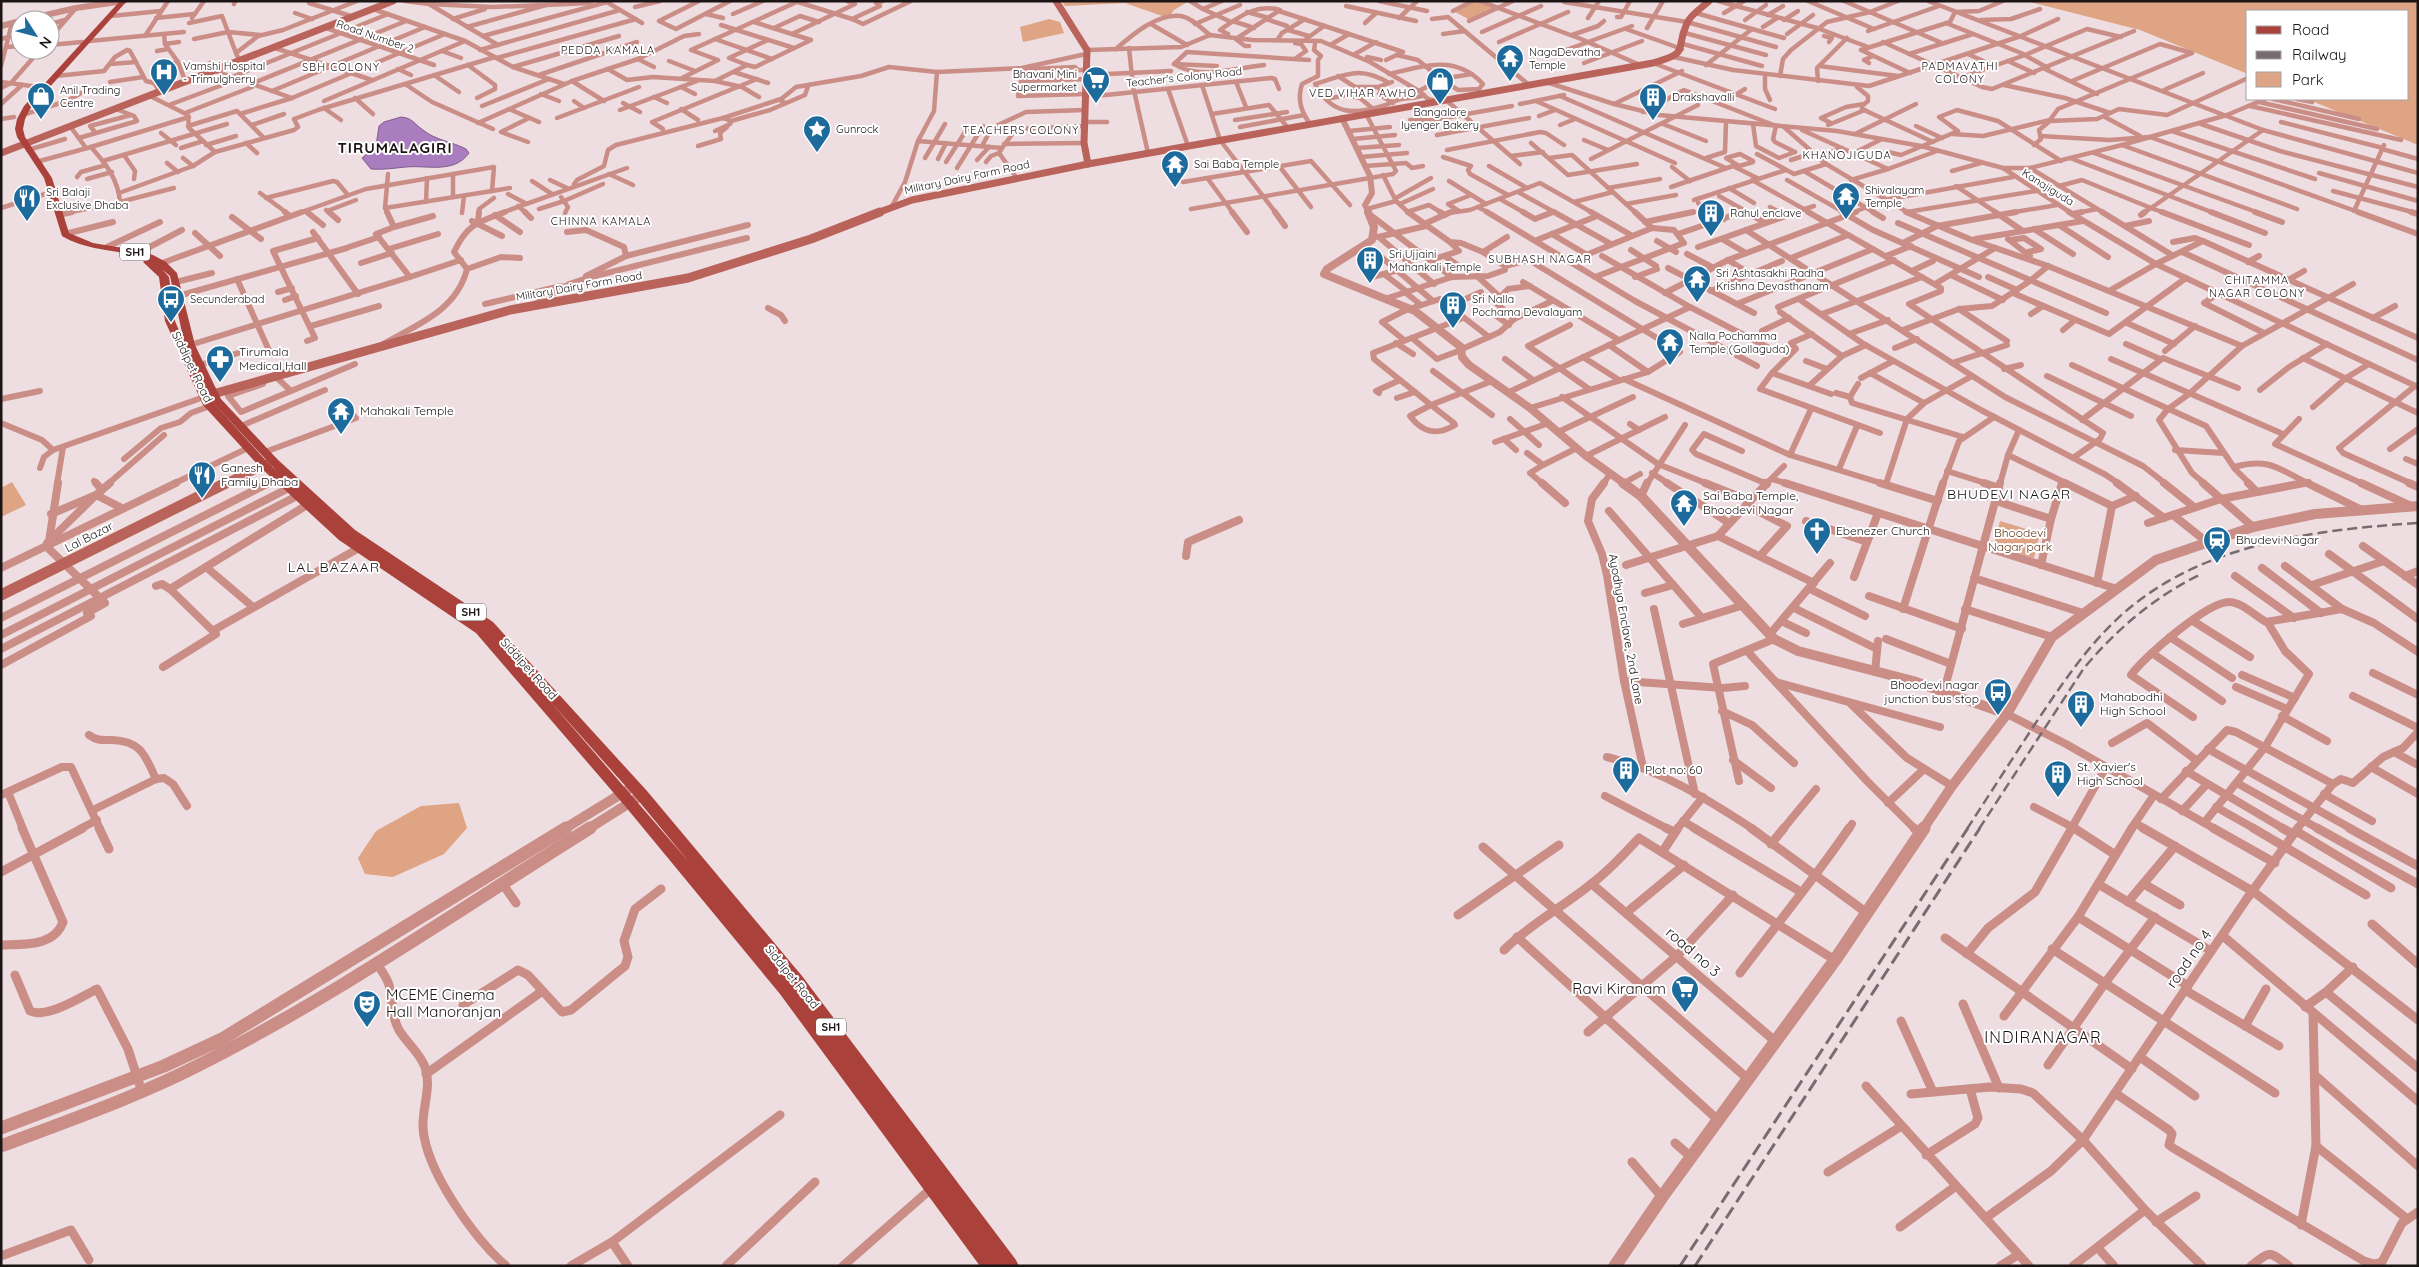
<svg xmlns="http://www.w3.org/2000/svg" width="2419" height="1267" font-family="Quicksand,sans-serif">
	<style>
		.green { fill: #dfa483 }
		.water { fill: #aa7dbe; stroke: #7f5e8c }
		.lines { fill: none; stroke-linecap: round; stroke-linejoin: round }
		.minor-far3 { stroke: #ca8e87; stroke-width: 4.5 }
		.minor-far2 { stroke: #ca8e87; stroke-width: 6 }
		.minor-far1 { stroke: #ca8e87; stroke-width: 8 }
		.minor { stroke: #ca8e87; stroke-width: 9 }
		.tertiary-far3 { stroke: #ca8e87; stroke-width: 6 }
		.tertiary-far2 { stroke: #ca8e87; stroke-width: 8 }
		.tertiary-far1 { stroke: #ca8e87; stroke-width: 10 }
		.tertiary { stroke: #ca8e87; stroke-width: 13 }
		.secondary-far2 { stroke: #b9635b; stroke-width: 7 }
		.secondary-far1 { stroke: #b9635b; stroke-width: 9 }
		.secondary { stroke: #b9635b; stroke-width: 11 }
		.primary { fill: #aa413a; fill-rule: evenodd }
		.rail-far1 { stroke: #776c6f; stroke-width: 2.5; stroke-dasharray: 10 5; stroke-linecap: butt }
		.rail { stroke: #776c6f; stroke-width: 3; stroke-dasharray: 13 6; stroke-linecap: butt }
		.labels { text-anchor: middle; stroke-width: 4; stroke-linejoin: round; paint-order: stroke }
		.far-street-label { font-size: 11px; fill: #1b1516; stroke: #fff }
		.far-neighbourhood-label { font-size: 11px; letter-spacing: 1px; fill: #1b1516; stroke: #fff }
		.far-poi-label { font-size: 11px; fill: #1b1516; stroke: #fff; text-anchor: start }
		.shield { fill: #fff; stroke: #5f5b5c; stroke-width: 1 }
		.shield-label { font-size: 11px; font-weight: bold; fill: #1b1516 }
		.poi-label { font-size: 12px; fill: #1b1516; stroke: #fff; text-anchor: start }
		.street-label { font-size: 12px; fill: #1b1516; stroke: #fff }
		.park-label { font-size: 12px; fill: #683819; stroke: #fff }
		.neighbourhood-label { font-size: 14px; letter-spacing: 1px; fill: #1b1516; stroke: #fff }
		.far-district-label { font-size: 15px; font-weight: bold; letter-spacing: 1px; fill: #1b1516; stroke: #fff }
		.near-street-label { font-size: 15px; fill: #1b1516; stroke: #fff }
		.near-poi-label { font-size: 15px; fill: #1b1516; stroke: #fff; text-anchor: end }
		.near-neighbourhood-label { font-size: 16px; letter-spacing: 1px; fill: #1b1516; stroke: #fff }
	</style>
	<rect width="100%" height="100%" fill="#eedde1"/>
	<g class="green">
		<path d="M1062 1H1189L1174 10 1168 18 1125 3 1065 6Z"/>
		<path d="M1476 1 1495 8 1470 20 1455 12Z"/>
		<path d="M2026 1H2418V145L2307 99H2408V11H2248V74L2140 30Z"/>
		<path d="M1049 19 1060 22 1064 33 1023 42 1020 27Z"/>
		<path d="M12 482 26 505 1 517V488Z"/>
		<path d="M2000 521 2040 533 2034 558 1994 545Z"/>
		<path d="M459 803 467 828 444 854 393 877 365 874 358 858 376 831 421 806Z"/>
	</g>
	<path class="water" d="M401 117C413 118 414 124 423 130 435 140 453 142 466 149L469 153C454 174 428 165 406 167 394 168 384 170 371 169L362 158 376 146 379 126 384 122Z"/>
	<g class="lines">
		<g class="minor-far3">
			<path d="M405 1 429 4 498 45"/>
			<path d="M605 1 642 23"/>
			<path d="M699 1 659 21 676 29 730 1"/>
			<path d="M1190 1 1203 9"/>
			<path d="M1222 1 1203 9 1229 21"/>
			<path d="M1379 1 1427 11"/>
			<path d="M1480 1 1581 39 1640 65"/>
			<path d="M1718 1 1817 28 1868 47"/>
			<path d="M1808 1 1874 29"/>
			<path d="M1844 1 1942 43"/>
			<path d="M1928 1 2263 130 2418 173"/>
			<path d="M798 2 852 19 880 6 876 3 883 1"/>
			<path d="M1564 2 1687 22 1776 47"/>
			<path d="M309 3 354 17"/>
			<path d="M234 4 235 1"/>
			<path d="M429 4 492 7 546 5 467 27"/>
			<path d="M546 5 591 3"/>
			<path d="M1346 6 1416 21"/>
			<path d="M635 7 660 1"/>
			<path d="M373 9 465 41 513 67 564 84"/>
			<path d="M1279 11 1349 34 1332 44"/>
			<path d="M1453 11 1473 1"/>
			<path d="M1247 12 1269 18"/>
			<path d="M295 13 312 19"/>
			<path d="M1696 13 1752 29 1706 65"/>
			<path d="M1724 13 1744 1"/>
			<path d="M706 14 723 18"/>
			<path d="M733 14 763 1"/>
			<path d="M1768 15 1783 6"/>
			<path d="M111 16 161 11"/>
			<path d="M1617 17H1621L1630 1"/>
			<path d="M156 18 194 14"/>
			<path d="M192 18 204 1"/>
			<path d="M1399 18 1417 1"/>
			<path d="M1588 18 1599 1"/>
			<path d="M453 19 485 9"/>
			<path d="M852 19 863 24 911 1"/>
			<path d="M1266 19 1287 26 1288 30 1309 36"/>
			<path d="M1432 19 1448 17 1529 85"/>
			<path d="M1745 20 1766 5"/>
			<path d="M1784 20 1798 11"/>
			<path d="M1981 20 2011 19 2040 9"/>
			<path d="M1233 21 1254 28"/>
			<path d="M1469 21 1513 1"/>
			<path d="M189 23 222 16 236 53"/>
			<path d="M1365 23 1376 13"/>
			<path d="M1946 23 2021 53 2048 68"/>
			<path d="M50 24 65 20"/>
			<path d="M1151 24 1187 45"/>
			<path d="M1195 24 1240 5"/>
			<path d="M721 25 794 48"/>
			<path d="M1763 27 1777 18"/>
			<path d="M326 28 434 65"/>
			<path d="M774 28 800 16 819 22"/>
			<path d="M1647 28 1663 1"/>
			<path d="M1626 29 1682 49"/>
			<path d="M1752 29 1784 38"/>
			<path d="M1868 31 1939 6"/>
			<path d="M1482 32 1541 6"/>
			<path d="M1685 33 1766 55"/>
			<path d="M164 34 165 44 178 62 186 83"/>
			<path d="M792 34 855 4 847 1"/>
			<path d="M1228 34 1220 30C1239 17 1256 3 1280 10L1236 39"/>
			<path d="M1349 34 1403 52 1386 60"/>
			<path d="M1443 34 1465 31"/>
			<path d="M1787 34 1813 15"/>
			<path d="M1572 35 1598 26 1604 21"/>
			<path d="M145 36 168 1"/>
			<path d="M483 36 607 2"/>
			<path d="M1824 36 1832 38 1829 42"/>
			<path d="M50 38 76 8"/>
			<path d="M1 39 20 34"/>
			<path d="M194 39 228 32 260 35"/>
			<path d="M715 39 772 59"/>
			<path d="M1278 39 1282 33 1305 19"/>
			<path d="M1306 39 1324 26"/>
			<path d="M1237 40 1245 46H1249"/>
			<path d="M89 41 184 32"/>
			<path d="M1499 42 1568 12"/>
			<path d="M1883 42 1982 87 1992 89 2134 31"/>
			<path d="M1295 43 1301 44 1306 51 1296 58"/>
			<path d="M165 44 179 42"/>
			<path d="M1683 44 1762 66"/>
			<path d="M50 45 82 42"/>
			<path d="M7 47 20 46"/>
			<path d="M275 48 372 80"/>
			<path d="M1129 48 1133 86 1148 153"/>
			<path d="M1116 49C1132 35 1157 13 1181 16 1192 18 1201 28 1210 35"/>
			<path d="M480 50 620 10"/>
			<path d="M1087 50 1181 47 1210 35 1252 40 1321 41 1370 62 1419 91 1428 99 1436 101"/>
			<path d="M1566 50 1632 26"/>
			<path d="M157 51 168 49"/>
			<path d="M442 51 461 58"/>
			<path d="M1355 54 1376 42"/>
			<path d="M1909 54 1973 34"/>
			<path d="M1968 54 1994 66"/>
			<path d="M1397 55 1418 60 1441 79 1419 91"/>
			<path d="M1367 57 1381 60"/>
			<path d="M1674 57 1733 70 1869 86 2021 36 2058 19"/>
			<path d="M497 58 636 19"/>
			<path d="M638 59 654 67"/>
			<path d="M669 61 695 71"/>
			<path d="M2008 61 2034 73"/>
			<path d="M240 62 236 53 258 36 283 30 357 1"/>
			<path d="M210 63 215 71 292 98"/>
			<path d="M1584 63 1642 41"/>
			<path d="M1653 63 1775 109"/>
			<path d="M1869 63 1864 60 1873 56"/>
			<path d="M110 64 136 62"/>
			<path d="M1174 64 1217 66"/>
			<path d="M468 65 495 85V89L477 98"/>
			<path d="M747 65 729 58 768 40"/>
			<path d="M1264 65C1237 68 1198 80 1174 64L1187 52 1309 60"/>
			<path d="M1 66 12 23"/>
			<path d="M1819 66 1898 76"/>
			<path d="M513 67 619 36"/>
			<path d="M398 69 411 75"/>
			<path d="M608 69 627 80 653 77 715 81 747 65 755 67 811 40 754 22"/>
			<path d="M2045 69 2097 94"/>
			<path d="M165 71 163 66 178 62"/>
			<path d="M734 72 768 83"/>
			<path d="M937 72 1022 68 1086 54"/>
			<path d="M1910 73 1861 50 1950 22 1955 12 1979 11 2003 1"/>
			<path d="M1389 74C1424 66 1455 54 1483 84L1479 89 1458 90 1441 79 1472 74"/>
			<path d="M434 75 459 92"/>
			<path d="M539 75 637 42"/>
			<path d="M1087 75 1171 71"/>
			<path d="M1765 75V89L1770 100"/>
			<path d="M56 76 104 71 115 57 127 50 130 51 146 81 154 83 160 92"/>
			<path d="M1338 76 1355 87"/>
			<path d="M1780 76 1783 59 1791 50 1827 22 1870 12 1898 1"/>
			<path d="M232 77 388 14"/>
			<path d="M682 78 718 60 691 50 799 1"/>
			<path d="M1960 78 2025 55 2087 29 2121 37"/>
			<path d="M572 81 604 101"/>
			<path d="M715 81 742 87 759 97"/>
			<path d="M1021 81 1025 71 1031 69 1075 67 1078 70H1087"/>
			<path d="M1818 81 1817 68 1847 38"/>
			<path d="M2072 81 2160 44 2192 53"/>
			<path d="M1 82 39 87"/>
			<path d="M110 82 143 77"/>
			<path d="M1236 82 1246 107"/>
			<path d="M1546 82 1614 104 1659 115 1837 131 1921 146 2003 168 2071 213"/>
			<path d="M1389 83C1359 65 1346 75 1315 84 1332 116 1355 115 1386 105 1391 103 1396 100 1401 99 1409 97 1416 99 1424 95"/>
			<path d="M251 84 406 21"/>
			<path d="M405 84 432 102 493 129"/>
			<path d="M1202 85 1220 140 1276 213"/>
			<path d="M2004 85 2065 98 2110 113"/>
			<path d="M681 87 695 94"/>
			<path d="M1378 87 1381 91 1379 94 1393 103"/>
			<path d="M1857 87 1868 96V101L1862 106V109L1933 142"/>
			<path d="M1 88 11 83 40 50"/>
			<path d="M1168 89 1188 146"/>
			<path d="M2164 90 2203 73"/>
			<path d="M272 91 425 27"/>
			<path d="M541 94 559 101"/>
			<path d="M1085 94 1018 96 1021 81 1087 79"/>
			<path d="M1737 94 1745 89"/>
			<path d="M1347 95 1360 98 1372 108"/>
			<path d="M1096 96 1271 78 1275 79 1279 89"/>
			<path d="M1560 96 1726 168"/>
			<path d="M654 97 667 103"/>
			<path d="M355 98 373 114"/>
			<path d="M1326 99 1347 95 1355 87H1378L1392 82"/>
			<path d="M2273 99 2359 119"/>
			<path d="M2297 99 2312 102"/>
			<path d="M1446 100 1520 164"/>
			<path d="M324 101 465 41"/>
			<path d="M574 101 584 108"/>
			<path d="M1536 101 1675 163"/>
			<path d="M2259 102 2377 129"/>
			<path d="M623 103 640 112"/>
			<path d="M785 103 780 100 796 87 861 76 889 67 937 72 934 111 918 141 1002 148 1016 129 1085 126"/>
			<path d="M1 104 22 85"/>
			<path d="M1520 104 1564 95"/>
			<path d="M1614 104 1682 71"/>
			<path d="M169 105 233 81"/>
			<path d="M482 106 549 79"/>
			<path d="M2250 106 2401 140"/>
			<path d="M324 108 341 120"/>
			<path d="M509 109 539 122"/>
			<path d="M681 109 698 120"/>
			<path d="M620 110 697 81"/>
			<path d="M1643 112 1684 90 1776 126 1773 139 1775 142 1795 152"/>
			<path d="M185 113 252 87"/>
			<path d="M240 114 292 98 445 34"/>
			<path d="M1212 114 1269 105 1288 128"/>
			<path d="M22 115 67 101 81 93"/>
			<path d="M1539 116 1555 110"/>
			<path d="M2105 117 2140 136"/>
			<path d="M557 118 639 87"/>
			<path d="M723 118 781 99"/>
			<path d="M1 119 14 117"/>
			<path d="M1235 120 1287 112"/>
			<path d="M1410 120H1433L1512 106"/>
			<path d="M731 121 770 110 805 95 808 86"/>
			<path d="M1085 122H1107"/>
			<path d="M2281 122 2383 148"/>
			<path d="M478 123 572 81 638 59 684 36 699 34"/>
			<path d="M1831 123 1821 118 1846 107 1864 104"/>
			<path d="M1310 124C1301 111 1297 100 1302 84L1318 76V60L1321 56 1314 50 1315 44"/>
			<path d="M1663 124 1706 141"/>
			<path d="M1753 124 1756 146 1779 158 1795 152"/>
			<path d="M2201 124 2280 151 2418 187"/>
			<path d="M252 125 284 114"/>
			<path d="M1560 125 1575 119"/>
			<path d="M1828 125 1865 110"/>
			<path d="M70 126 86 148"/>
			<path d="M188 126 237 111 264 138"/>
			<path d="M996 126 1026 112 1084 110"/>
			<path d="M1916 126 1942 138"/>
			<path d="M1240 127 1304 115"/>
			<path d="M1784 127 1826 164 1909 213"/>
			<path d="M663 129 652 122 757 79"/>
			<path d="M1802 130 1888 169 1851 180"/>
			<path d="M1349 131 1390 127"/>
			<path d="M2172 131 2315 179"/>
			<path d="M95 132 90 126 131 115"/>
			<path d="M161 133 176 145"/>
			<path d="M1855 134 1916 104"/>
			<path d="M1952 134 1983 136 2050 120 2058 109 2192 53"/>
			<path d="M1437 135 1529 118"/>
			<path d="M2040 136 2109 140 2150 137 2361 213"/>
			<path d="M79 138 137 121 134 116 116 109"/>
			<path d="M1353 139 1395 135"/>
			<path d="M1584 140 1608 150"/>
			<path d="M528 142 501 132 529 118"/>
			<path d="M246 143 257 153"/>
			<path d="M1531 143 1568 175 1637 164"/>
			<path d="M1004 144 1084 143"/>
			<path d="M206 145 236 136"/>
			<path d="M2034 145 2041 139 2039 130 2050 121 2097 119 2119 109 2167 115 2248 78"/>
			<path d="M2122 145 2297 209"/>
			<path d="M698 146 721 139 720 133 727 127"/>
			<path d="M982 146 989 133"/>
			<path d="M91 147 189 117"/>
			<path d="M181 148 203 141"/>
			<path d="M1002 148 999 153 1016 177"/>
			<path d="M1357 148 1399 145"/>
			<path d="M2382 149 2418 159"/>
			<path d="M28 150 65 139"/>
			<path d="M1447 150 1540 132 1546 133 1564 145"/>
			<path d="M215 152 294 130 298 127 294 119 318 110 495 57"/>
			<path d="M1888 152 1901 155 1958 131 1939 117 1957 110 1998 121 2061 161"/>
			<path d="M1854 153 1882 139"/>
			<path d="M2094 153 2259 213"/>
			<path d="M1757 154 1794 174 1826 164"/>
			<path d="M124 155 135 171 134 179"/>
			<path d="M1511 156 1543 152"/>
			<path d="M1361 157 1407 153"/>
			<path d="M1443 157 1471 166 1468 170 1470 174 1508 195"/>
			<path d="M1817 157 1842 148"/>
			<path d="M183 158 193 166"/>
			<path d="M925 158 945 124"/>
			<path d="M1549 158 1572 155 1636 213"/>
			<path d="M1706 158 1725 152 1726 122"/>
			<path d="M2070 158 2214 213"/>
			<path d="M938 159 946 143"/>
			<path d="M1591 159 1698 105"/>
			<path d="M977 160 989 147"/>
			<path d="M1791 160 1813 153"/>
			<path d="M103 161 227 124"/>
			<path d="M36 162 91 147C106 164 118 179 120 202L66 213"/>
			<path d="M946 162 967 129"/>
			<path d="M986 162 991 156 999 153"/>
			<path d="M167 163 178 172"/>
			<path d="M1365 166 1406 163 1412 168 1423 166"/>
			<path d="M1489 166 1527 188"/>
			<path d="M1280 167 1311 207"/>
			<path d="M1672 167 1690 181"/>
			<path d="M1736 167 1753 162V161L1740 154 1726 158 1739 166"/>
			<path d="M957 168 983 126"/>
			<path d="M2003 168H2030L2122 145 2227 115 2265 99"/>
			<path d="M2030 168 2104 213"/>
			<path d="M1888 169 1937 151"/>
			<path d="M1804 171 1875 213"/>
			<path d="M1952 171 1981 163"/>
			<path d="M2319 173 2418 201"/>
			<path d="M453 174V197"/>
			<path d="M609 174 633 185"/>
			<path d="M1383 175 1396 201 1409 213"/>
			<path d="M77 177 81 172 106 165"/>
			<path d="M87 179 112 172"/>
			<path d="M1208 179 1233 213"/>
			<path d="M550 180 567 188"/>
			<path d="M1752 180 1811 213"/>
			<path d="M1787 180 1845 213"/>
			<path d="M532 181 552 194"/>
			<path d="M1449 181 1486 204"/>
			<path d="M1183 182 1311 161 1350 205"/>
			<path d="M574 184 577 180 604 166 608 150 616 145 723 118 731 121 730 124 715 131"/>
			<path d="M1956 186 1997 213"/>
			<path d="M2059 186 2082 180 2151 208 2263 130"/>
			<path d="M1671 187 1733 166 1757 178"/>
			<path d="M1608 188 1660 179"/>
			<path d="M1729 188 1754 203"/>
			<path d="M2333 191 2416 213"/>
			<path d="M1518 192 1556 213"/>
			<path d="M119 193 193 166 215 152 189 128 188 115 150 96"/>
			<path d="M260 193 287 213"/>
			<path d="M508 194 525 203"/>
			<path d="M1719 196 1749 213"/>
			<path d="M561 197 568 207 565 213"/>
			<path d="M266 198 333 181 337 182 348 195"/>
			<path d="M1396 198 1431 178"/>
			<path d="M1500 199 1525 213"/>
			<path d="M1694 200 1786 170"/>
			<path d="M564 201 603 184"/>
			<path d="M120 202 174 188"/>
			<path d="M426 202 427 178"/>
			<path d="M1574 202 1613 192"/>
			<path d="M1698 203 1715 213"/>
			<path d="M1400 204 1433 189"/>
			<path d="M1626 204 1676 195"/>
			<path d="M518 206 526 213"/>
			<path d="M892 206 905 182 918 141"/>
			<path d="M1478 207 1489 213"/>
			<path d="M1770 207 1781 213"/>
			<path d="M1 208 45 194"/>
			<path d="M385 208 492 191"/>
			<path d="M539 209 564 201"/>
			<path d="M1191 209 1393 174 1396 171 1366 114"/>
			<path d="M1367 209 1396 201"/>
			<path d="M326 210 330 213"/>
			<path d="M305 211 308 213"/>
			<path d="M327 211 356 200"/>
			<path d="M1459 211 1448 204 1471 195"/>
			<path d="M2354 211 2384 145"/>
			<path d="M1407 212 1429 205 1442 213"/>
			<path d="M1907 212 2036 191"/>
			<path d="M299 213 366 189 494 167 492 191 510 188"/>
			<path d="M388 213 385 208 388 174"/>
			<path d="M462 213 464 196"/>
			<path d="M479 213V209L494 198"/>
			<path d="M501 213 627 168"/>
			<path d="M1448 213 1470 210 1540 183 1593 213"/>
			<path d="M1549 213 1553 212"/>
			<path d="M1687 213 1694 212"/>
			<path d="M1739 213 1746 211"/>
			<path d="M1793 213 1814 206"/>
			<path d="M1852 213 1884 200 2013 177"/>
			<path d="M2009 213 2057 205"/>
			<path d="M2076 213 2097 209"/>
			<path d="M2143 213 2151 208 2165 213"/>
		</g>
		<g class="minor-far2">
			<path d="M285 212 290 216"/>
			<path d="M307 212 323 225"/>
			<path d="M329 212 338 220"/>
			<path d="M525 212 531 218"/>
			<path d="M1232 212 1247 232"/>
			<path d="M1275 212 1285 226"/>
			<path d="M1408 212 1450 242 1461 243 1483 252 1505 266"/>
			<path d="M1440 212 1445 215"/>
			<path d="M1487 212 1635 301 1757 366"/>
			<path d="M1523 212 1535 219 1553 212"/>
			<path d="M1554 212 1611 244"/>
			<path d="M1591 212 1631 235"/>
			<path d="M1635 212 1652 228"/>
			<path d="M1713 212 1724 219"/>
			<path d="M1747 212 1765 223"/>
			<path d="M1779 212 1785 216"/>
			<path d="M1808 212 1941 288V291L1909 304 2103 433 2100 439 2073 458"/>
			<path d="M1842 212 1873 230 1979 277"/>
			<path d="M1873 212 1883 218"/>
			<path d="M1906 212 1972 240 2048 266 2242 346"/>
			<path d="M1995 212 2023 231"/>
			<path d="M2069 212 2156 264 2418 387"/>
			<path d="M2102 212 2172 255"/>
			<path d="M2162 212 2249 245"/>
			<path d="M2211 212 2265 233"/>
			<path d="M2255 212 2282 222"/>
			<path d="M2358 212 2418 234"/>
			<path d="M2411 212 2418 214"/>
			<path d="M1369 214 1452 277"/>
			<path d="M2073 214 2082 212"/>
			<path d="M59 215 72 212"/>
			<path d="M495 215 520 232"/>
			<path d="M2141 215 2145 212"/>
			<path d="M232 217 261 239"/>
			<path d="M472 221 502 236"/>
			<path d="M478 221 479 212"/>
			<path d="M1645 222 1693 212"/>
			<path d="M1898 223 2106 313"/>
			<path d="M1424 224 1451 212"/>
			<path d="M2059 225 2108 257"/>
			<path d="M2125 226 2149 221"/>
			<path d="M394 227 433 216"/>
			<path d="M2034 229 2073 254"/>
			<path d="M1746 230 2005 397 2143 466 2166 484"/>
			<path d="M313 232 358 294"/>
			<path d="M567 232 586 230 624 247 626 256 586 276"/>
			<path d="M195 233 220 256"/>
			<path d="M65 234 113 222"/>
			<path d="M1552 234 1589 256"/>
			<path d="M1678 234 1742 212"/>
			<path d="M1378 237 1426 226"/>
			<path d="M1380 238 1434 284"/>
			<path d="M1722 239 1746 253"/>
			<path d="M1975 239 2083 221"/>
			<path d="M2008 239 2030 256"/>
			<path d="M1537 240 1597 216"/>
			<path d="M2010 240 2024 238 2041 249 2028 252"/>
			<path d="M1657 241 1676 252"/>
			<path d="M2173 242 2195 238 2203 241"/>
			<path d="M1903 243 1937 226 2016 212"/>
			<path d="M107 247 160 222"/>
			<path d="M349 247 379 237"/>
			<path d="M1698 247 1797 212"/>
			<path d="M389 249 438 234"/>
			<path d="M1631 250 1656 266"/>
			<path d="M1483 252 1507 237"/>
			<path d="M2182 252 2418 360"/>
			<path d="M138 253 182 230"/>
			<path d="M1687 254 1712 267"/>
			<path d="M1379 255 1433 301"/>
			<path d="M1586 255 1652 228 1674 230 1684 243 1595 277"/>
			<path d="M626 256 748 225"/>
			<path d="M1445 256 1460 267 1446 272"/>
			<path d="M1602 256 1690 307 1771 349"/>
			<path d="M1886 256 1911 246"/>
			<path d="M1791 258 1848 235"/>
			<path d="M1431 260 1459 251 1450 242"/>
			<path d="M1728 260 1749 273"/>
			<path d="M2248 262 2259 256"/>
			<path d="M162 263 302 212"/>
			<path d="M361 263 392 253"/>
			<path d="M1668 268 1754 313"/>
			<path d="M467 269 501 257 520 258"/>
			<path d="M1912 271 1933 261"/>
			<path d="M1951 275 2003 300"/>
			<path d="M1477 276 1500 297 1508 289 1530 286"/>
			<path d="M410 277 461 260"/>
			<path d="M1372 277 1384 274"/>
			<path d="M1635 277 1657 269"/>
			<path d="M1988 277 2017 290"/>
			<path d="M237 279 271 355"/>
			<path d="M2288 280 2304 271"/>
			<path d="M176 282 212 273"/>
			<path d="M1523 282 1619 340"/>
			<path d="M1935 284 1995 248"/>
			<path d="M1406 291 1384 274 1413 266"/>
			<path d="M1711 291 1782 261"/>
			<path d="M2109 291 2156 264 2203 241 2418 338"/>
			<path d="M278 292 292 288"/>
			<path d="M1405 292 1421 305"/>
			<path d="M1665 293 1728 260 1856 212"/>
			<path d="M2013 293 2109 334 2186 278"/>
			<path d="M2219 293 2204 303 2264 333"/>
			<path d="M178 296 347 248"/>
			<path d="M1385 299 1452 277 1488 276 1505 270V266L1529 260 1680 352 1648 372 1530 408"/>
			<path d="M1799 299 1862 343 1981 410 2106 475 2119 484"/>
			<path d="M285 300 296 296"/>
			<path d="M1494 301 1514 319"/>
			<path d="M485 304 561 286"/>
			<path d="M535 304 569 284 587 278 747 238"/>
			<path d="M1737 304 1873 249"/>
			<path d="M1450 306 1481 292"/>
			<path d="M1778 307 1894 260"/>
			<path d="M768 308 781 315 785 321"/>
			<path d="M1409 309 1440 299 1489 337"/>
			<path d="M1959 309 2007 341"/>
			<path d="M1780 312 1842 356"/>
			<path d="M1494 314 1509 325"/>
			<path d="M1822 314 1922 277"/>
			<path d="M2031 314 2043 306"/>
			<path d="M2373 318 2395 306"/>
			<path d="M2127 323 2174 344"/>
			<path d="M1570 325 1528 346 1589 389"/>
			<path d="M311 326 379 306"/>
			<path d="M1903 330 1959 309 1992 306 2030 281 2048 266"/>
			<path d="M2063 330 2075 320"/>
			<path d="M1762 331 1789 318"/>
			<path d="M1812 334 1791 343 1796 349 1772 373 1831 394"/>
			<path d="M1849 334 1888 320"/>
			<path d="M1412 338 1437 359 1461 350"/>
			<path d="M1404 340 1382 322 1408 309"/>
			<path d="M307 341 315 338 273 251 318 238"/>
			<path d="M1396 343 1413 354"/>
			<path d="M383 344C417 325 457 310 467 269L454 252C467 224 478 222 505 212"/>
			<path d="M2126 344 2160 359"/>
			<path d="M190 345 410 277 376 234 394 227 387 212"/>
			<path d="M1609 345 1648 372"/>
			<path d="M1895 348 1917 339"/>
			<path d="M1462 349 1500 332 1514 319 1552 301"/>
			<path d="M2165 351 2195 326"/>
			<path d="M1583 357 1619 380"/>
			<path d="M2303 358 2418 413"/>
			<path d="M1505 359 1533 380"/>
			<path d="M2111 359 2283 434"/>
			<path d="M1806 361 1827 369"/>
			<path d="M1952 363 2007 345"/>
			<path d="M200 365 238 353"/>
			<path d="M2072 365 2206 426 2235 469 2250 484"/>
			<path d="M2004 369 2021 365"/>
			<path d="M1433 371 1492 415"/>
			<path d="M1772 373 1760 389 1880 433"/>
			<path d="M1870 373 1924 403"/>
			<path d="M2047 376 2131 416"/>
			<path d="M276 377 291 391 355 364"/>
			<path d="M1861 378 1893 361"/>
			<path d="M1624 379 1790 455"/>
			<path d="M263 384 228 396 241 412 291 391"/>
			<path d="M1858 384 1850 397 1852 403 1963 437"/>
			<path d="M1809 386 1842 356 1866 345"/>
			<path d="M2260 390 2289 367 2327 344"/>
			<path d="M1415 392 1431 405"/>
			<path d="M1509 392 1690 307"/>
			<path d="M1379 393 1376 391 1400 380"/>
			<path d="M1836 393 1850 397"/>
			<path d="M1562 397 1658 464 1708 484"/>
			<path d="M1397 398 1415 392 1374 359 1373 353 1463 318"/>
			<path d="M1 399 40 391"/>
			<path d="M1431 405 1454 423 1455 425C1437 436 1423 433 1410 416Z"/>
			<path d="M1431 405 1492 381"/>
			<path d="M2313 407 2346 378 2369 364"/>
			<path d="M1811 409 1790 455 1884 484"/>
			<path d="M1510 419 1539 445"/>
			<path d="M2299 419 2275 444 2363 484"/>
			<path d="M2082 420 2163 358 2238 388"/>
			<path d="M1 423 42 440 53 450"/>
			<path d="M1630 424 1639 430"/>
			<path d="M241 426 325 390"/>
			<path d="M1558 432 1633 397"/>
			<path d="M1504 439 1516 450"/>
			<path d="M1495 442 1549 423"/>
			<path d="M2390 449 2418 429"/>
			<path d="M2175 450 2224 453"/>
			<path d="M1742 451 1704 434 1692 450 1696 454 1767 484"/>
			<path d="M265 452 356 418 352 414"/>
			<path d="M1527 453 1543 465 1577 448"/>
			<path d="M2008 455 2068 484"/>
			<path d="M1586 456 1665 417"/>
			<path d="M124 459 161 428 180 422 191 413 210 406"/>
			<path d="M2406 459 2418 464"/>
			<path d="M1543 465 1530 473 1543 484"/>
			<path d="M2234 467C2269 457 2279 469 2309 484"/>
			<path d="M40 468 44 457 53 450 204 397"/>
			<path d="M1839 469 1857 426"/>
			<path d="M1947 471 1988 484"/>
			<path d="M1652 473 1669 484"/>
			<path d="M1772 479 1789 484"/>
			<path d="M94 481 97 484"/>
			<path d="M1624 483 1640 474"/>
			<path d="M57 484 63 447"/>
			<path d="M108 484 164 435"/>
			<path d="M173 484 248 448"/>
			<path d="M267 484 279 478"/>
			<path d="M1603 484 1610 474"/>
			<path d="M1647 484 1685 425"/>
			<path d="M1766 484 1784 466"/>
			<path d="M1886 484 1907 419 1924 403 1972 376"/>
			<path d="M1943 484 1959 441 1994 417"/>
			<path d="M2000 484 2008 455 2019 430"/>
			<path d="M2205 484 2192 473 2159 420 2168 409 2189 394 2242 346 2353 284"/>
			<path d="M2297 484 2309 482"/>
			<path d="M2412 484 2343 453 2339 448 2415 386"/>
		</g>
		<g class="minor-far1">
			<path d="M96 483 102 490"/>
			<path d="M1542 483 1565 503"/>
			<path d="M1604 483 1592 499 1588 521 1602 554 1607 575 1624 681 1643 767"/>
			<path d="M1667 483 1729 523"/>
			<path d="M1705 483 1750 501"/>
			<path d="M1765 483 1767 484"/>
			<path d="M1785 483 2117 589"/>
			<path d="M1880 483 1938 501"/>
			<path d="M1984 483 1999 488"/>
			<path d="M2065 483 2112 506 2136 496"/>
			<path d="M2117 483 2164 518"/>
			<path d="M2164 483 2194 507"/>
			<path d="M2203 483 2253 527"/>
			<path d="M2307 483 2362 510"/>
			<path d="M2361 483 2411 506"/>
			<path d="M2409 483 2418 487"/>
			<path d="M2257 492 2304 483"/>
			<path d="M1641 496 1647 483"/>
			<path d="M1996 501 2051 519"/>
			<path d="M1746 505 1787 526 1760 556"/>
			<path d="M1609 511 1702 618"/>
			<path d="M51 514 96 495 110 483"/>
			<path d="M2173 515 2207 542"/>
			<path d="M1806 521 1867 542"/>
			<path d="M2148 523 2221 499 2257 492 2248 483"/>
			<path d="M1718 536 1814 583"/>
			<path d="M47 543 96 495 122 508"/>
			<path d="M2363 546 2418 585"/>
			<path d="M2329 554 2418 619"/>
			<path d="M1186 556 1188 542 1239 520"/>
			<path d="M1626 565 1718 536 1767 483"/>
			<path d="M2041 565 2051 519 2062 483"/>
			<path d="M2285 566 2342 609 2374 623 2418 652"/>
			<path d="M206 567 253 607"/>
			<path d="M1 568 176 483"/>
			<path d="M2262 568 2321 613"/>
			<path d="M2235 576 2294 618"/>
			<path d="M2405 576 2418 571"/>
			<path d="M1854 577 1878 513"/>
			<path d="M1974 578 2083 613"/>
			<path d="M2097 583 2112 506"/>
			<path d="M2312 585 2384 561"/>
			<path d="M156 586 162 584 170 589"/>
			<path d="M1810 589 1865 616"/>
			<path d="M1645 593 1673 585"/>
			<path d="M1869 596 1962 629"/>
			<path d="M1794 608 1877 649"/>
			<path d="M1654 609 1695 794"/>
			<path d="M1903 609 1943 483"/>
			<path d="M1965 609 2052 637"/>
			<path d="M1 618 269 483"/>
			<path d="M2193 621 2250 657"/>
			<path d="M1783 622 1806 633"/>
			<path d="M1683 624 1744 605"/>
			<path d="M214 630 359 548"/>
			<path d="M1770 634 1830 563"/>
			<path d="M1 635 289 488"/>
			<path d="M2170 637 2232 678"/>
			<path d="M1886 639 1951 664"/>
			<path d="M1 649 297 496"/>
			<path d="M1747 651 1867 781 1915 829"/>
			<path d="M2152 653 2222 701"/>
			<path d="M1 665 91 616 87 613 105 603 48 548 58 483"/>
			<path d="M163 667 216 634 170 589 307 505"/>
			<path d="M1875 672 1878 641"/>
			<path d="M2373 673 2418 695"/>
			<path d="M2242 675 2295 698"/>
			<path d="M1624 681 1723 688 1745 686"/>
			<path d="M1776 682 1940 727"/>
			<path d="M2236 687 2287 709"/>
			<path d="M1944 691 2000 483"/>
			<path d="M2353 696 2418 728"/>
			<path d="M1851 704 1907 758 1952 786"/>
			<path d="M1722 711 1752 725 1794 763"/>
			<path d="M2007 714 2066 744 2215 829"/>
			<path d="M2282 716 2327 741"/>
			<path d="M2193 717 2131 675C2144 657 2207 602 2229 602 2242 602 2255 616 2266 622L2342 609"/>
			<path d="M89 735C97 741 102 740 112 740 141 741 145 755 156 779"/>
			<path d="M2112 743 2147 723 2196 760"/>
			<path d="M2208 749 2352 829"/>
			<path d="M2394 752 2418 765"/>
			<path d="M1607 757C1661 770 1707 799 1753 829"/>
			<path d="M1733 760 1771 788"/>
			<path d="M2371 767 2418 794"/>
			<path d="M2186 771 2284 829"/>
			<path d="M1739 781 1713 664 1774 639"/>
			<path d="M2237 783 2319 829"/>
			<path d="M8 792 23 829"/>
			<path d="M2324 794 2372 821"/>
			<path d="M1 795 62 767H71L100 829"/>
			<path d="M1605 796 1668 829"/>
			<path d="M2161 799 2227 730 2236 732 2333 784"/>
			<path d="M1888 803 1923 770"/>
			<path d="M2034 807 2076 829"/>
			<path d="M2216 807 2255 829"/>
			<path d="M93 810 156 779 164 778 173 784 187 806"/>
			<path d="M2182 811 2207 784"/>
			<path d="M1683 821 1696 829"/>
			<path d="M2135 823 2145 829"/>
			<path d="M2204 823 2265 747 2309 674 2285 651 2268 623"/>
			<path d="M80 829 97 820"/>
			<path d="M1677 829 1703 797"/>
			<path d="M1783 829 1816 789"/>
			<path d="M1849 829 1852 824"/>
			<path d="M2071 829 2106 767"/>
			<path d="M2131 829 2154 795"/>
			<path d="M2297 829 2333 784 2341 779 2353 783 2383 757 2403 748 2418 732"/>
		</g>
		<g class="minor">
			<path d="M99 828 109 849"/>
			<path d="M1666 828 1674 832"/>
			<path d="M1694 828 1801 892"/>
			<path d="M1751 828 1867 913"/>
			<path d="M1914 828 1920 834"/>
			<path d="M2074 828 2114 854"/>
			<path d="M2143 828 2254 892 2418 1020"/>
			<path d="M2213 828 2275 863"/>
			<path d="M2253 828 2366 895"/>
			<path d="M2282 828 2293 834"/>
			<path d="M2317 828 2418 884"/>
			<path d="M2349 828 2418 866"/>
			<path d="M2296 831 2391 888"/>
			<path d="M1771 844 1784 828"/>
			<path d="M1483 847 1748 1079"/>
			<path d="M1663 851 1678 828"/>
			<path d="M1 872 83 828"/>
			<path d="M502 883 516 903"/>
			<path d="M1592 884 1776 1042"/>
			<path d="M2098 884 2211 951"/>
			<path d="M2144 884 2180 905"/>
			<path d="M2128 902 2175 846"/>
			<path d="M1626 913 1684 865"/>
			<path d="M1458 915 1559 845"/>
			<path d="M2078 917 2188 986"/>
			<path d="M2372 924 2418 964"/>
			<path d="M2223 936 2418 1101"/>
			<path d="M1517 937 1718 1120"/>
			<path d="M1945 938 2132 1069"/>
			<path d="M1 945C24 944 54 947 63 922L22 828"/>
			<path d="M2052 949 2275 1093"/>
			<path d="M1504 950C1530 924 1563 907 1591 884 1609 871 1624 854 1639 838L1835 960"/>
			<path d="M1967 954 1988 928 2035 892 2072 828"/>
			<path d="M376 962C380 969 387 977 389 985 393 1000 391 1016 399 1030 406 1042 420 1053 425 1067 432 1087 422 1107 423 1128 426 1171 474 1238 506 1266"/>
			<path d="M1740 973C1777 924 1815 878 1849 828"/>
			<path d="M15 975 30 1011C47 1019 81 997 97 989L128 1049 142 1092"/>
			<path d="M2185 990 2279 1046"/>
			<path d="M2326 992 2418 1068"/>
			<path d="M1963 1004 1999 1088"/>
			<path d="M463 1005 518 970 528 975 562 1012 571 1010 625 966 628 957 624 941 635 909 661 889"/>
			<path d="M2305 1007 2326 992 2353 967"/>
			<path d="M2004 1016 2078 917 2132 828"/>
			<path d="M1901 1021 1933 1092"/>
			<path d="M2245 1026 2266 989"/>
			<path d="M1588 1032 1677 956 1733 895"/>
			<path d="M2140 1057 2195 1096"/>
			<path d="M2048 1065 2105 983 2155 917"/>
			<path d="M426 1074 541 992"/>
			<path d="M2316 1076 2418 1166"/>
			<path d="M1866 1086 2029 1266"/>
			<path d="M2115 1093 2169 1130 2172 1134 2169 1145 2173 1148 2364 1261 2374 1264 2382 1262 2402 1223 2418 1212"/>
			<path d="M1911 1094 1990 1087 2021 1089 2033 1093 2083 1140 2145 1210 2202 1266"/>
			<path d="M1675 1143 1691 1157"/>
			<path d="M2316 1146 2406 1218"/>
			<path d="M1926 1155 1975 1124 1978 1118 1970 1089"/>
			<path d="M1632 1162 1662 1197"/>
			<path d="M1828 1172 1900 1127"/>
			<path d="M1987 1217 2051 1171 2083 1140 2246 900 2298 828"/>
			<path d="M2156 1222 2196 1196"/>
			<path d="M2301 1225 2316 1146 2313 1013"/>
			<path d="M1900 1227 1956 1186"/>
			<path d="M612 1242 628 1266"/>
			<path d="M2098 1248 2114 1266"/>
			<path d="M1 1256 71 1230 89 1260"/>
			<path d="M571 1266 612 1242 780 1115"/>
			<path d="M726 1266 815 1182"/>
			<path d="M843 1266 933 1187"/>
			<path d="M2000 1266 2018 1255"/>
			<path d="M2073 1266 2145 1210"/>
			<path d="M2251 1266C2271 1250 2269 1251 2289 1266"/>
		</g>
		<g class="tertiary-far3">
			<path d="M24 20 76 8 124 1"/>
			<path d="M1 26 20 21"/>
			<path d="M1342 118 1370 176 1372 193 1365 205 1369 213"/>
		</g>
		<path class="tertiary-far2" d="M1368 212 1374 227 1372 240 1327 269 1324 274 1415 311 1461 347 1462 357 1469 365 1530 408 1586 456 1625 484"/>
		<g class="tertiary-far1">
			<path d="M1623 483 1641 496 1774 639 1798 651 1913 681 2007 714"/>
			<path d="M564 829 634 786"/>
			<path d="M588 829 642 795"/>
			<path d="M1923 829 1952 786 2007 714 2052 637 2156 560 2253 527 2315 514 2418 506"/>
		</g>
		<g class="tertiary">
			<path d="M1 1128 164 1066 222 1039 566 828"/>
			<path d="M1 1146C67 1121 134 1098 197 1066 334 997 460 909 590 828"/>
			<path d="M1615 1266 1662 1197 1835 960 1924 828"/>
		</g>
		<g class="secondary-far2">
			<path d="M1056 1 1087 50 1084 143 1088 164"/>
			<path d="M1 153 393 1"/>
			<path d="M877 213 912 200 1088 164 1653 63C1691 52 1674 52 1687 23 1690 15 1703 7 1709 1"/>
		</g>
		<g class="secondary-far1">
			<path d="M213 394 510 310 688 278 811 239 880 212"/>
			<path d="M224 484 273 461"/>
		</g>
		<path class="secondary" d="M1 595 226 483"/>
		<path class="primary" d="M120 1H127L30 109 25 119 23 129 25 137 52 178 69 233 93 243 135 250 153 255 166 262 177 273 195 345 221 399 277 459 355 530 493 622 647 791 802 976 1016 1260 1019 1266H980L780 994 625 806 476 633 339 540 260 467 203 405 165 321 159 277 143 262 147 259C119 249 89 252 62 236L44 178 17 137 15 129 17 119 24 106ZM163 270 170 276 184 342 175 321 169 277ZM211 400 269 463 277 471 268 463ZM549 700 637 799 689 862Z"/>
		<g class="rail-far1">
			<path d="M1967 829C1989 795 2011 761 2033 727 2058 690 2082 653 2114 622 2194 544 2312 530 2418 523"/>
			<path d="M1979 829 2084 668C2117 629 2153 598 2199 575"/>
		</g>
		<g class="rail">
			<path d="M1680 1266 1968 828"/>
			<path d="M1695 1266 1980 828"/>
		</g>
	</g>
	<defs>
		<g id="temple-pin" transform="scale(1.4375)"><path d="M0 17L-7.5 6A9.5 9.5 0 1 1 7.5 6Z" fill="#1d6a9c" stroke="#fff"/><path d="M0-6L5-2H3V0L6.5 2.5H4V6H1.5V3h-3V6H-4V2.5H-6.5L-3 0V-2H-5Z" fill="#fff"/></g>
		<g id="hospital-pin" transform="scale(1.4375)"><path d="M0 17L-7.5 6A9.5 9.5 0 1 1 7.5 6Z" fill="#1d6a9c" stroke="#fff"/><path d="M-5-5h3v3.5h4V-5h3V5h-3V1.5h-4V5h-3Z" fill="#fff"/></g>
		<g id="supermarket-pin" transform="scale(1.4375)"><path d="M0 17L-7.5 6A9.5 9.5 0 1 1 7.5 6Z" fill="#1d6a9c" stroke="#fff"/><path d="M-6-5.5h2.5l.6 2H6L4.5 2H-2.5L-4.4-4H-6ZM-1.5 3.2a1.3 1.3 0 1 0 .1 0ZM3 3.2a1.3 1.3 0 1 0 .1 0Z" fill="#fff"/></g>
		<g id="shop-pin" transform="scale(1.4375)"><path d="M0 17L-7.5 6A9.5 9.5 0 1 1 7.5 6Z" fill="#1d6a9c" stroke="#fff"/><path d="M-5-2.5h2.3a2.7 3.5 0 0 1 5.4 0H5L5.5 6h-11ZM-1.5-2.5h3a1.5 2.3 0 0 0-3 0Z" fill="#fff"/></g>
		<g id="building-pin" transform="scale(1.4375)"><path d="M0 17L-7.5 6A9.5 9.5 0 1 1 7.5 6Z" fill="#1d6a9c" stroke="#fff"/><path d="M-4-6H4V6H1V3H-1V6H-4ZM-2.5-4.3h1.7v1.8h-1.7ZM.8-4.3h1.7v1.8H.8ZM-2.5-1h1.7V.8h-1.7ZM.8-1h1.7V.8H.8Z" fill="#fff"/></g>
		<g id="sight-pin" transform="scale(1.4375)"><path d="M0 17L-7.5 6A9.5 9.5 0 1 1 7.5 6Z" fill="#1d6a9c" stroke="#fff"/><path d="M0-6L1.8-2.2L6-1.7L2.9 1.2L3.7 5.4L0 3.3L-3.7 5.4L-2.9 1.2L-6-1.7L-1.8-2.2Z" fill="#fff"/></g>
		<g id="restaurant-pin" transform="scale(1.4375)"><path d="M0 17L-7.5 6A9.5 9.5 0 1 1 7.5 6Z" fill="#1d6a9c" stroke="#fff"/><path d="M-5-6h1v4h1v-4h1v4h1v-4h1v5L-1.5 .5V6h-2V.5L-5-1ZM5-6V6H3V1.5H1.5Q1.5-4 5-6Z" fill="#fff"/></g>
		<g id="bus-pin" transform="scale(1.4375)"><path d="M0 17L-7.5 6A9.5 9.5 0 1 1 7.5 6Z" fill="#1d6a9c" stroke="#fff"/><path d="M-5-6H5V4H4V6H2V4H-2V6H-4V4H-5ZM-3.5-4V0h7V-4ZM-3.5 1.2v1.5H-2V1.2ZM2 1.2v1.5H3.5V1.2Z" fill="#fff"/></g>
		<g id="pharmacy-pin" transform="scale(1.4375)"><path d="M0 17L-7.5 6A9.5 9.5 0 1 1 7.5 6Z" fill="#1d6a9c" stroke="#fff"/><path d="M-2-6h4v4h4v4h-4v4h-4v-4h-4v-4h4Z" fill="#fff"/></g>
		<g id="church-pin" transform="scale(1.4375)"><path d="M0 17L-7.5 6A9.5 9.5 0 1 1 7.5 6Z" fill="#1d6a9c" stroke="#fff"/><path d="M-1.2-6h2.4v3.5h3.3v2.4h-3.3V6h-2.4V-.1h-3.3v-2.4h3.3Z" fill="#fff"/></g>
		<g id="station-pin" transform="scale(1.4375)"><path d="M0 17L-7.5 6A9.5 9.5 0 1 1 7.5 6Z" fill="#1d6a9c" stroke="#fff"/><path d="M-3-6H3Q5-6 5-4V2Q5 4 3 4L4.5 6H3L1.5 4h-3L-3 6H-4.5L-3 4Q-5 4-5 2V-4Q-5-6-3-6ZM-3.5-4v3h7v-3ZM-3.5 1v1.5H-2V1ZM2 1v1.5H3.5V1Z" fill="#fff"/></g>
		<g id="theatre-pin" transform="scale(1.4375)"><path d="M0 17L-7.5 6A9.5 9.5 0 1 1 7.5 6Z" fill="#1d6a9c" stroke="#fff"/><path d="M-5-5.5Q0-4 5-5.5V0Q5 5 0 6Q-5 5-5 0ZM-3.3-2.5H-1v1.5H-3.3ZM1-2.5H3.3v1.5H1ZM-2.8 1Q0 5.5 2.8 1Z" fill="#fff"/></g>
	</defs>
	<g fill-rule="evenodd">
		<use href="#temple-pin" x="1510" y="58"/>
		<use href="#hospital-pin" x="164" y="72"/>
		<use href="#supermarket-pin" x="1096" y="80"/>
		<use href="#shop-pin" x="1440" y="81"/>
		<use href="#shop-pin" x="41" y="96"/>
		<use href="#building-pin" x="1653" y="97"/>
		<use href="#sight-pin" x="817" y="129"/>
		<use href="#temple-pin" x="1175" y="164"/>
		<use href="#temple-pin" x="1846" y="196"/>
		<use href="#restaurant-pin" x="27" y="198"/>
		<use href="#building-pin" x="1711" y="213"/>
		<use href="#building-pin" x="1370" y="260"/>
		<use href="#temple-pin" x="1697" y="279"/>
		<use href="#bus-pin" x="171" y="299"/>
		<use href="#building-pin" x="1453" y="305"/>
		<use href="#temple-pin" x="1670" y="342"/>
		<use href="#pharmacy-pin" x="220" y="359"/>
		<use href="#temple-pin" x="341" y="411"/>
		<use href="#restaurant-pin" x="202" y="475"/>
		<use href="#temple-pin" x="1684" y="503"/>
		<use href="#church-pin" x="1817" y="531"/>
		<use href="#station-pin" x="2217" y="540"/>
		<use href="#bus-pin" x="1998" y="692"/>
		<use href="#building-pin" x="2081" y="704"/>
		<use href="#building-pin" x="1626" y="770"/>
		<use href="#building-pin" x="2058" y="774"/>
		<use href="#supermarket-pin" x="1685" y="989"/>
		<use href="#theatre-pin" x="367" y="1004"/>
	</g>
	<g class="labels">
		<g class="far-street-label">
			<text transform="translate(375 36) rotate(19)" y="4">Road Number 2</text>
			<text transform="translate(1184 77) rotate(-6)" y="4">Teacher's Colony Road</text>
			<text transform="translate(967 177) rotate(-12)" y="4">Military Dairy Farm Road</text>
			<text transform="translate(2048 187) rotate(32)" y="4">Kanajiguda</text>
			<text transform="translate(579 286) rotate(-10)" y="4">Military Dairy Farm Road</text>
		</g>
		<g class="far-neighbourhood-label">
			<text x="608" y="54">PEDDA KAMALA</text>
			<text x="1960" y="70">PADMAVATHI<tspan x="1960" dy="13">COLONY</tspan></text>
			<text x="341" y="71">SBH COLONY</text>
			<text x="1363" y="97">VED VIHAR AWHO</text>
			<text x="1021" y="134">TEACHERS COLONY</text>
			<text x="1847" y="159">KHANOJIGUDA</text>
			<text x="601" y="225">CHINNA KAMALA</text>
			<text x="1540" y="263">SUBHASH NAGAR</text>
			<text x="2257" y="284">CHITAMMA<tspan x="2257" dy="13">NAGAR COLONY</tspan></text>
		</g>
		<g class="far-poi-label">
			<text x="1529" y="56">NagaDevatha<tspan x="1529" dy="13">Temple</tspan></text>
			<text x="183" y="70">Vamshi Hospital<tspan x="183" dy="13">- Trimulgherry</tspan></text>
			<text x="1077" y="78" text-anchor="end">Bhavani Mini<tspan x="1077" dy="13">Supermarket</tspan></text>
			<text x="60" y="94">Anil Trading<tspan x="60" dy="13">Centre</tspan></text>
			<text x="1672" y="101">Drakshavalli</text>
			<text x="1440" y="116" text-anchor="middle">Bangalore<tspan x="1440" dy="13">Iyenger Bakery</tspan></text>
			<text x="836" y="133">Gunrock</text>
			<text x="1194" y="168">Sai Baba Temple</text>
			<text x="1865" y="194">Shivalayam<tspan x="1865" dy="13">Temple</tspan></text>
			<text x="46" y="196">Sri Balaji<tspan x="46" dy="13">Exclusive Dhaba</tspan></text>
			<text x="1730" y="217">Rahul enclave</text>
			<text x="1389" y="258">Sri Ujjaini<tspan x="1389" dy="13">Mahankali Temple</tspan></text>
			<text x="1716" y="277">Sri Ashtasakhi Radha<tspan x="1716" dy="13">Krishna Devasthanam</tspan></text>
			<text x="190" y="303">Secunderabad</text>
			<text x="1472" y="303">Sri Nalla<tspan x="1472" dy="13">Pochama Devalayam</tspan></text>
			<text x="1689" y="340">Nalla Pochamma<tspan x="1689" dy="13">Temple (Gollaguda)</tspan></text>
		</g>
		<g class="shield">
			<rect x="120" y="243.5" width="30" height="17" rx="4"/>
			<rect x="456" y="603.5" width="30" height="17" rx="4"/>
			<rect x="816" y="1018.5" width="30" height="17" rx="4"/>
		</g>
		<g class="shield-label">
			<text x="135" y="256">SH1</text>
			<text x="471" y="616">SH1</text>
			<text x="831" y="1031">SH1</text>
		</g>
		<g class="poi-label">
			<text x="239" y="356">Tirumala<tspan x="239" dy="14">Medical Hall</tspan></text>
			<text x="360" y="415">Mahakali Temple</text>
			<text x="221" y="472">Ganesh<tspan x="221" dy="14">Family Dhaba</tspan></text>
			<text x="1703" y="500">Sai Baba Temple,<tspan x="1703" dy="14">Bhoodevi Nagar</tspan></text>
			<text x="1836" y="535">Ebenezer Church</text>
			<text x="2236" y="544">Bhudevi Nagar</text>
			<text x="1979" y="689" text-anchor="end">Bhoodevi nagar<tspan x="1979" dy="14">junction bus stop</tspan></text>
			<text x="2100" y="701">Mahabodhi<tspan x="2100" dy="14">High School</tspan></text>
			<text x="2077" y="771">St. Xavier's<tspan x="2077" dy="14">High School</tspan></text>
			<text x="1645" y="774">Plot no: 60</text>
		</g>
		<g class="street-label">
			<text transform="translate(192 367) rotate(64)" y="4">Siddipet Road</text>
			<text transform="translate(89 537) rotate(-27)" y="4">Lal Bazar</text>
			<text transform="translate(1626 629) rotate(80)" y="4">Ayodhya Enclave, 2nd Lane</text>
			<text transform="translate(529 669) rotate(48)" y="4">Siddipet Road</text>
			<text transform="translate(792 977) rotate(51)" y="4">Siddipet Road</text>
		</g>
		<g class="park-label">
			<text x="2020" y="537">Bhoodevi<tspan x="2020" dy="14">Nagar park</tspan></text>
		</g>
		<g class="neighbourhood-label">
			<text x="2009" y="499">BHUDEVI NAGAR</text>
			<text x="334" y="572">LAL BAZAAR</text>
		</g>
		<g class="far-district-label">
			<text x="395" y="153">TIRUMALAGIRI</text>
		</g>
		<g class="near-street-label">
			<text transform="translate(1693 952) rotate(41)" y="5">road no 3</text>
			<text transform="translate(2189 959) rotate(-55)" y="5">road no 4</text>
		</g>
		<g class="near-poi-label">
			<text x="1666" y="994">Ravi Kiranam</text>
			<text x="386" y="1000" text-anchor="start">MCEME Cinema<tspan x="386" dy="17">Hall Manoranjan</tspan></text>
		</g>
		<g class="near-neighbourhood-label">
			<text x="2043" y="1043">INDIRANAGAR</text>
		</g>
	</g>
	<rect width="2419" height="1267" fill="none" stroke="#1b1516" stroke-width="5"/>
	<rect x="2246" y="10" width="162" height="90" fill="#ffffff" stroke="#a4a1a2"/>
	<rect x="2256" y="26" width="25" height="8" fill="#aa413a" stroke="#a4a1a2"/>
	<text x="2292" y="35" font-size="15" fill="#1b1516">Road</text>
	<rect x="2256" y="51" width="25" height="8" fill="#776c6f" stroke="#a4a1a2"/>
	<text x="2292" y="60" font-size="15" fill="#1b1516">Railway</text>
	<rect x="2256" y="72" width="25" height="15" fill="#dfa483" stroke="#a4a1a2"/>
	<text x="2292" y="85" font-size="15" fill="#1b1516">Park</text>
	<g transform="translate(35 35) rotate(126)"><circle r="24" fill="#ffffff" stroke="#a4a1a2"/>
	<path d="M0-4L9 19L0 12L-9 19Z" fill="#1d6a9c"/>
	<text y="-8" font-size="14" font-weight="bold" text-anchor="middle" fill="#1b1516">N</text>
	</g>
</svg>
